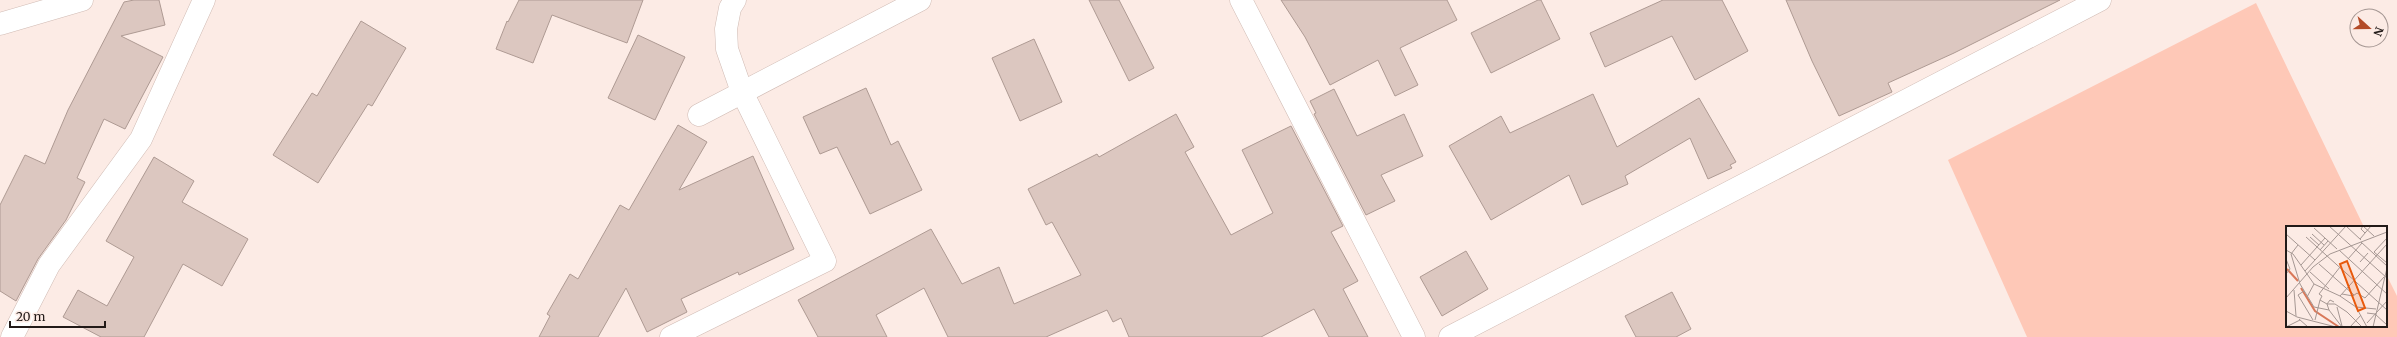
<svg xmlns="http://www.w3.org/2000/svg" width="2397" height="337" font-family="Merriweather,serif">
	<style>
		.green { fill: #fec8b7 }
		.building { fill: #dcc7c0; stroke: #ae9a93 }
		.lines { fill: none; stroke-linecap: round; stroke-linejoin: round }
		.minor-casing { stroke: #d0bbb4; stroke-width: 23 }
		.minor { stroke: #fff; stroke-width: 22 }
		.inset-river { fill: none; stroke: #d97859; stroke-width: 2 }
		.inset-road { fill: none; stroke: #a59793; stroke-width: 1 }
		.view { fill: #e8590c; fill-opacity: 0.15; stroke: #e8590c; stroke-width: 2 }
		.inset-edge { fill: none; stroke: #221a18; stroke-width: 2 }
	</style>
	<rect width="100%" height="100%" fill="#fcebe5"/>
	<path class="green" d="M2256 3 2364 227H2287V326H2386V274L2397 296V337H2027L1948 160Z"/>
	<g class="building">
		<path d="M134 0H159L165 25 121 36 163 57 125 129 104 119 77 178 85 182 66 220 38 259 16 301 0 291V205L25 155 45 164 68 110 124 2Z"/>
		<path d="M519 0H643L627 43 552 15 533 63 496 49 507 21 508 22Z"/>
		<path d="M1089 0H1119L1154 68 1129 81Z"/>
		<path d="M1281 0H1447L1457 20 1400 48 1418 85 1395 96 1378 60 1330 85 1305 37Z"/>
		<path d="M1538 0H1541L1560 39 1491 73 1471 33Z"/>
		<path d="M1663 0H1722L1748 51 1695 80 1672 36 1605 67 1590 33Z"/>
		<path d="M1786 0H2060L1954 53 1888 83 1892 92 1839 116 1812 61Z"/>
		<path d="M361 21 406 48 372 106 368 104 318 183 273 155 312 93 317 96Z"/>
		<path d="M638 35 685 57 655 120 608 98Z"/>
		<path d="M1034 39 1062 102 1020 121 992 58Z"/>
		<path d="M866 88 891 145 898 141 922 190 870 214 837 147 820 154 803 117Z"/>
		<path d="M1334 89 1357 136 1404 114 1423 156 1381 175 1395 201 1366 215 1314 114 1316 113 1310 101Z"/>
		<path d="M1593 94 1617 147 1699 98 1736 162 1730 165 1732 168 1708 179 1690 138 1625 176 1628 184 1582 205 1569 175 1491 220 1449 146 1501 116 1510 133Z"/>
		<path d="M1176 114 1194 147 1185 152 1231 235 1273 213 1242 150 1291 126 1343 226 1331 232 1358 281 1343 289 1368 337H1329L1314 309 1261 337H1129L1121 318 1113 322 1107 310 1046 337H948L924 288 876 315 887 337H818L798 300 931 229 962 284 999 267 1014 304 1081 275 1052 222 1046 225 1028 189 1097 154 1099 157Z"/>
		<path d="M678 125 707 142 679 190 753 156 794 249 739 275 738 272 681 299 687 312 647 332 626 288 598 337H539L550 316 547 314 570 274 578 279 620 205 629 210Z"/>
		<path d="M154 157 194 181 182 202 248 239 222 286 183 264 144 337H101L63 317 78 290 107 306 134 257 106 241Z"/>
		<path d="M1466 251 1488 289 1442 316 1420 277Z"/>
		<path d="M1672 292 1691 329 1676 337H1636L1625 316Z"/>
	</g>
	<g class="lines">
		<g class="minor-casing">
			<g id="minor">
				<path d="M1241 0 1414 337"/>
				<path d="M0 24 82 0"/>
				<path d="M699 115 920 0"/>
				<path d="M12 337 49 265 141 139 204 0"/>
				<path d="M671 337 825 261 742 92 727 49 726 29 730 8 735 0"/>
				<path d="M1450 337 2100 0"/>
			</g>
		</g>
		<use href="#minor" class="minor"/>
	</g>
	<g transform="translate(2286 226)">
		<rect width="101" height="101" fill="#fcebe5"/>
		<path class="inset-river" d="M1 43 12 55M15 62 29 85 53 101"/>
		<path class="inset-road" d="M43 0 101 52M60 0 75 14M28 2 51 23M79 7 75 3 77 0 88 10M0 8 29 34M26 8 38 19M20 11 101 84M24 11 33 19M101 12 88 26 101 37M74 13 85 0M75 16 101 40M12 19 5 28 14 58 28 81 43 84M0 24 7 28 28 58 54 70 70 81 81 101M34 24 42 15M53 24 101 68M0 33 4 43 0 48M62 33 76 17M74 36 82 27M33 38 68 69M15 39 39 12M54 41 33 68 36 70 34 74 41 78 43 84 56 101M19 45 60 0M24 46 43 63M8 64 10 90M18 65 12 69 27 94M56 68 67 70 71 67 79 72 98 51M54 70 101 18M21 71 28 58M0 72 27 41 44 28 101 6M48 76 44 74 41 78H49L61 86 76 101M51 81 56 100M70 81 90 83M0 85 11 91 50 101M81 87 89 88 101 99M13 93 22 101M29 94 34 74M81 97 101 75M0 101 14 94M64 101 75 89M87 101 101 42"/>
		<path class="view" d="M61 35 79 82 72 85 54 38Z"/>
		<rect width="101" height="101" class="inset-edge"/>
	</g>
	<g transform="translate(2369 28) rotate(111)"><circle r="19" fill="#fcebe5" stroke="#a59793"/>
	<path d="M0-3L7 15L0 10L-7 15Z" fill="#b34b28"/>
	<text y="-6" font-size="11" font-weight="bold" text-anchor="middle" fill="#221a18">N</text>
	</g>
	<path d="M10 321v6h95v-6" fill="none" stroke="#221a18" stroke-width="2"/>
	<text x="16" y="321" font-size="12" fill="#221a18" stroke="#fcebe5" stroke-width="3" paint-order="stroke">20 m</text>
</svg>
